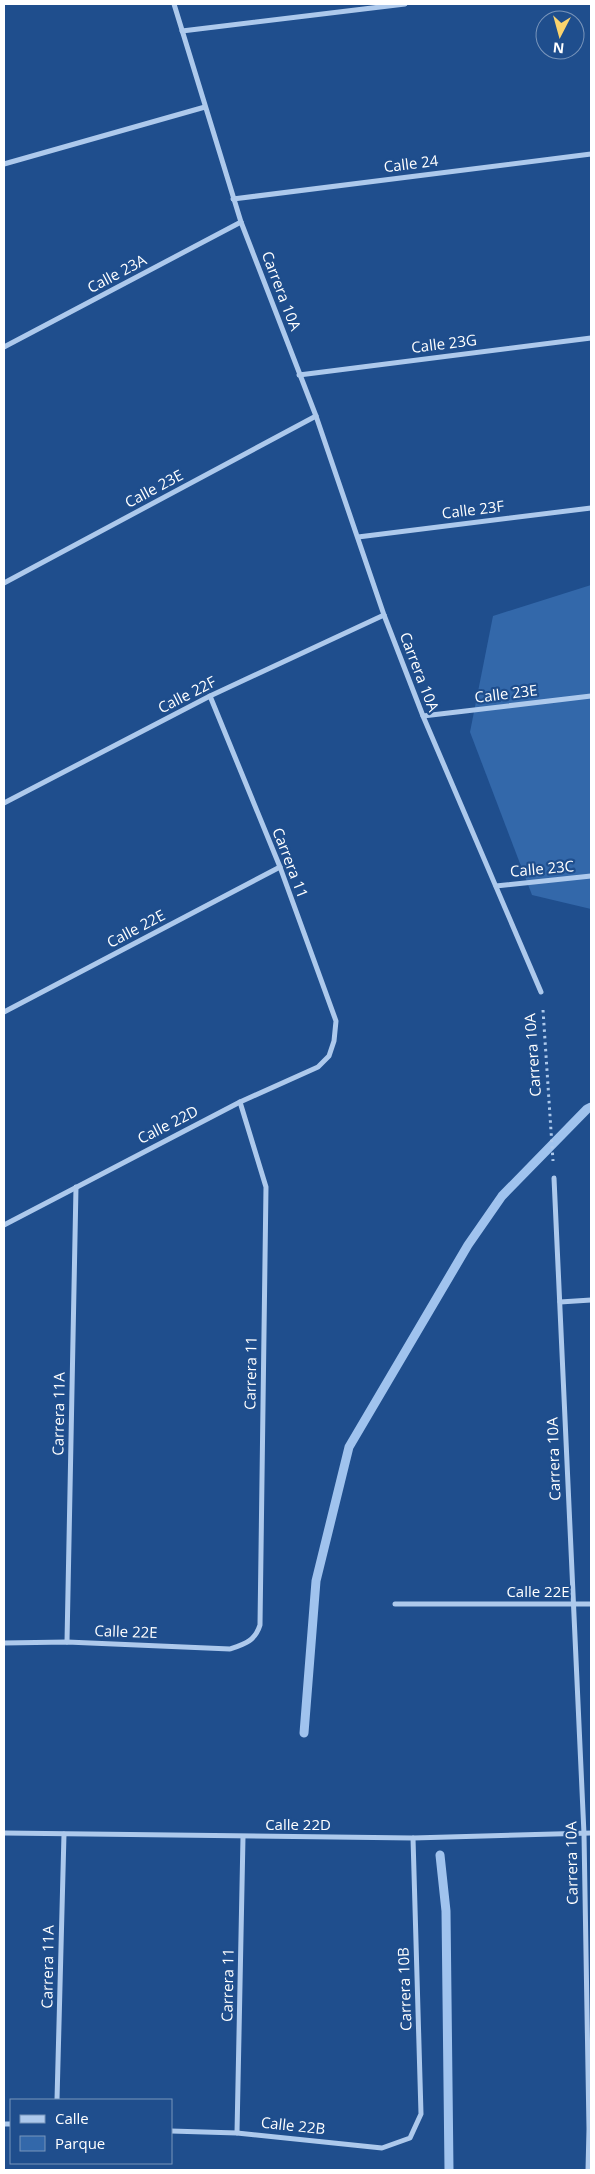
<svg xmlns="http://www.w3.org/2000/svg" width="595" height="2174" font-family="'Open Sans',sans-serif">
	<style>
		.green { fill: #3368aa }
		.lines { fill: none; stroke-linecap: round; stroke-linejoin: round }
		.stream { stroke: #a0c3ee; stroke-width: 9 }
		.path { stroke: #adc9ec; stroke-width: 3; stroke-dasharray: 2.5 4; stroke-linecap: butt }
		.minor { stroke: #adc9ec; stroke-width: 5 }
		.labels { text-anchor: middle; stroke-width: 4.5; stroke-linejoin: round; paint-order: stroke }
		.street-label { font-size: 15px; fill: #fff; stroke: #1f4e8d }
	</style>
	<rect width="100%" height="100%" fill="#1f4e8d"/>
	<path class="green" d="M591 585V909L532 895 470 732 493 616Z"/>
	<g class="lines">
		<g class="stream">
			<path d="M304 1733 316 1581 349 1447 468 1245 502 1196 587 1109 591 1107"/>
			<path d="M440 1855 446 1911 449 2170"/>
		</g>
		<path class="path" d="M543 1010 553 1161"/>
		<g class="minor">
			<path d="M174 4 241 222 316 416 384 615 423 716 541 992"/>
			<path d="M182 31 405 4"/>
			<path d="M4 164 205 107"/>
			<path d="M233 199 591 154"/>
			<path d="M4 347 241 222"/>
			<path d="M299 375 591 338"/>
			<path d="M358 537 591 508"/>
			<path d="M4 583 316 416"/>
			<path d="M423 716 591 696"/>
			<path d="M4 803 210 696 384 615"/>
			<path d="M496 886 591 876"/>
			<path d="M4 1012 280 867"/>
			<path d="M554 1178 584 1834 589 2129 588 2170"/>
			<path d="M4 1225 240 1102 318 1067 329 1056 334 1041 336 1021 280 867 210 696"/>
			<path d="M560 1302 591 1300"/>
			<path d="M395 1604H591"/>
			<path d="M67 1642 76 1187"/>
			<path d="M4 1643 67 1642 230 1649C245 1644 255 1641 260 1625L266 1187 240 1102"/>
			<path d="M4 1833 413 1838 591 1833"/>
			<path d="M57 2100 64 1834"/>
			<path d="M4 2124H11"/>
			<path d="M171 2131 237 2133 382 2148 410 2138 421 2114 413 1838"/>
			<path d="M237 2133 243 1837"/>
		</g>
	</g>
	<g class="labels">
		<g class="street-label">
			<text transform="translate(411 164) rotate(-7)" y="5">Calle 24</text>
			<text transform="translate(117 274) rotate(-28)" y="5">Calle 23A</text>
			<text transform="translate(281 291) rotate(69)" y="5">Carrera 10A</text>
			<text transform="translate(444 344) rotate(-7)" y="5">Calle 23G</text>
			<text transform="translate(154 489) rotate(-28)" y="5">Calle 23E</text>
			<text transform="translate(473 510) rotate(-7)" y="5">Calle 23F</text>
			<text transform="translate(419 672) rotate(69)" y="5">Carrera 10A</text>
			<text transform="translate(506 694) rotate(-7)" y="5">Calle 23E</text>
			<text transform="translate(187 695) rotate(-27)" y="5">Calle 22F</text>
			<text transform="translate(290 863) rotate(69)" y="5">Carrera 11</text>
			<text transform="translate(542 869) rotate(-5)" y="5">Calle 23C</text>
			<text transform="translate(136 929) rotate(-28)" y="5">Calle 22E</text>
			<text transform="translate(533 1055) rotate(-94)" y="5">Carrera 10A</text>
			<text transform="translate(168 1125) rotate(-27)" y="5">Calle 22D</text>
			<text transform="translate(251 1373) rotate(-89)" y="5">Carrera 11</text>
			<text transform="translate(59 1414) rotate(-89)" y="5">Carrera 11A</text>
			<text transform="translate(554 1459) rotate(-92)" y="5">Carrera 10A</text>
			<text x="538" y="1597">Calle 22E</text>
			<text transform="translate(126 1632) rotate(2)" y="5">Calle 22E</text>
			<text x="298" y="1830">Calle 22D</text>
			<text transform="translate(572 1863) rotate(-91)" y="5">Carrera 10A</text>
			<text transform="translate(48 1967) rotate(-89)" y="5">Carrera 11A</text>
			<text transform="translate(228 1985) rotate(-89)" y="5">Carrera 11</text>
			<text transform="translate(405 1989) rotate(-92)" y="5">Carrera 10B</text>
			<text transform="translate(293 2126) rotate(6)" y="5">Calle 22B</text>
		</g>
	</g>
	<rect width="595" height="2174" fill="none" stroke="#ffffff" stroke-width="10"/>
	<rect x="10" y="2099" width="162" height="65" fill="#1f4e8d" stroke="#7995bb"/>
	<rect x="20" y="2115" width="25" height="8" fill="#adc9ec" stroke="#7995bb"/>
	<text x="55" y="2124" font-size="15" fill="#ffffff">Calle</text>
	<rect x="20" y="2136" width="25" height="15" fill="#3368aa" stroke="#7995bb"/>
	<text x="55" y="2149" font-size="15" fill="#ffffff">Parque</text>
	<g transform="translate(560 35) rotate(186)"><circle r="24" fill="#1f4e8d" stroke="#7995bb"/>
	<path d="M0-4L9 19L0 12L-9 19Z" fill="#fad36d"/>
	<text y="-8" font-size="14" font-weight="bold" text-anchor="middle" fill="#ffffff">N</text>
	</g>
</svg>
